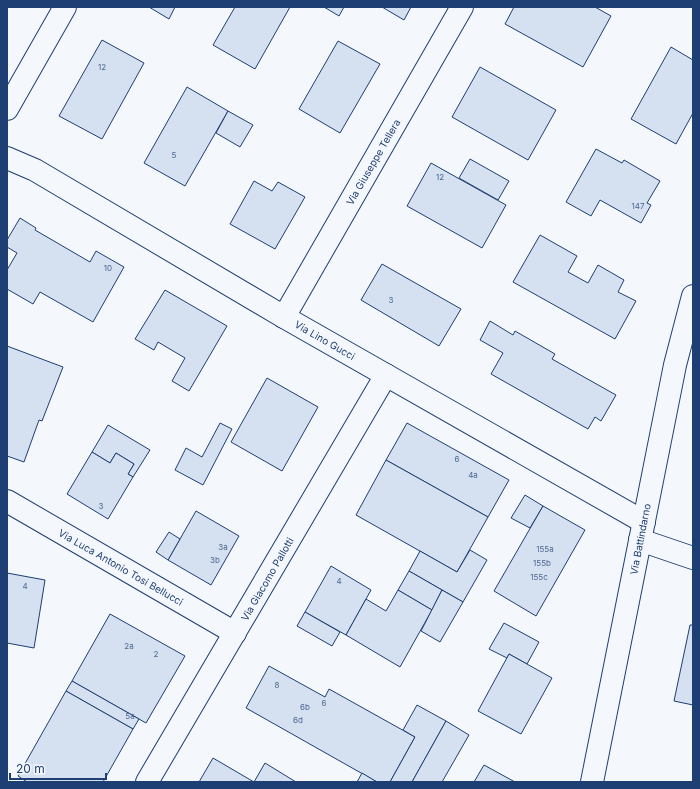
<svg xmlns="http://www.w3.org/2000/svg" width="700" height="789" font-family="Inter,sans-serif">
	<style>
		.building { fill: #d5e0f0; stroke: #1d3f73 }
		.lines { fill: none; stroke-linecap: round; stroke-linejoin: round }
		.street-casing { stroke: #1d3f73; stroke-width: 24 }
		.secondary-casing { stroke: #1d3f73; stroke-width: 24 }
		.street { stroke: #f4f7fb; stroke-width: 22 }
		.secondary { stroke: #f4f7fb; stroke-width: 22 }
		.labels { text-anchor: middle; stroke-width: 3; stroke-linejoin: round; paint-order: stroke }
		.number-label { font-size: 8px; fill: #4b6792 }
		.street-label { font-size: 10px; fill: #1d3f73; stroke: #f4f7fb }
	</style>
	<rect width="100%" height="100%" fill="#f4f7fb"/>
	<g class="building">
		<path d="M149 7H175L169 19Z"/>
		<path d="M235 7H290L255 69 213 45Z"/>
		<path d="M324 7H344L339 16Z"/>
		<path d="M382 7H411L404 20Z"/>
		<path d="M514 7H595L611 16 583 67 505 24Z"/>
		<path d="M102 40 144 63 102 139 59 116Z"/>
		<path d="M338 41 380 64 340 133 299 109Z"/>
		<path d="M671 47 693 60V113L676 144 631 119Z"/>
		<path d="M480 67 556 110 528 160 452 117Z"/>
		<path d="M187 87 228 111 185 186 144 163Z"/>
		<path d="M228 111 253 125 240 147 216 133Z"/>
		<path d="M596 149 622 163 624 160 660 181 647 203 651 205 641 223 600 200 591 216 566 202Z"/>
		<path d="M470 159 509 181 498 200 459 178Z"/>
		<path d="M431 163 506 205 482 248 407 206Z"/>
		<path d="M254 181 272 191 278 182 305 197 275 249 230 224Z"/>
		<path d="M20 218 36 228 35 230 90 262 96 251 124 267 93 322 40 292 33 304 7 289V270L17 253 7 247V240Z"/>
		<path d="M540 235 577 256 568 272 588 283 598 265 624 280 618 292 636 301 615 339 513 282Z"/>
		<path d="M382 264 461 309 439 346 361 300Z"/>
		<path d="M165 290 227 326 189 391 172 381 185 358 158 342 154 350 135 339Z"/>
		<path d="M490 321 513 335 515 331 555 354 552 359 616 395 601 421 595 417 588 429 491 374 503 353 480 340Z"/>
		<path d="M7 346 63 367 42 421 39 420 24 462 7 456Z"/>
		<path d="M267 378 318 407 282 471 231 442Z"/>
		<path d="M220 423 232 429 203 485 175 470 186 448 202 457Z"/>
		<path d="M407 423 509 480 488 517 386 460Z"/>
		<path d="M108 425 150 450 133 477 128 474 134 464 116 453 110 463 92 452Z"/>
		<path d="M92 452 110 463 116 453 134 464 128 474 133 477 108 519 67 494Z"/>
		<path d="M386 460 488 517 457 572 356 515Z"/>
		<path d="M525 495 543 506 530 528 511 518Z"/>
		<path d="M543 506 585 530 536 616 494 591Z"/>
		<path d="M196 511 239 536 211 585 168 560Z"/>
		<path d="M169 532 180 539 168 560 156 552Z"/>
		<path d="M470 550 487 560 463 602 409 571 420 551 457 572Z"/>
		<path d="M331 566 371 590 346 635 305 612Z"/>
		<path d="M409 571 442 590 432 610 398 590Z"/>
		<path d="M7 573 45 580 34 648 7 643Z"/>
		<path d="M398 590 432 610 400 667 346 635 366 599 386 611Z"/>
		<path d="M442 590 463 602 440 642 421 631Z"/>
		<path d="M305 612 340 632 332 646 297 626Z"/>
		<path d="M110 614 185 656 146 723 72 681Z"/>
		<path d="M504 623 539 642 527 664 509 654 507 658 489 649Z"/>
		<path d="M690 625H693V705L674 701Z"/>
		<path d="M509 654 552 678 521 734 478 711Z"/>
		<path d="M269 666 325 697 329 689 415 737 390 782H377L246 708Z"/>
		<path d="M72 681 139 719 133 729 66 691Z"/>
		<path d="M66 691 133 729 103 782H27L18 776Z"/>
		<path d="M417 705 446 721 412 782H390L415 737 403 730Z"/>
		<path d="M446 721 469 735 442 782H412Z"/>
		<path d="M213 758 254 782H199Z"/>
		<path d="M265 763 296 782H254Z"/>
		<path d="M484 765 515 782H474Z"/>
		<path d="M362 773 377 782H357Z"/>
	</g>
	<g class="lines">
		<g class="street-casing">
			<g id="street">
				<path d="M7 109 65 7"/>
				<path d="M7 158 35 170 284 317 644 522"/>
				<path d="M284 317 462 7"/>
				<path d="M7 501 235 633"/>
				<path d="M640 540 693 558"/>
				<path d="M147 782 386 375"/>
			</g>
		</g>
		<g class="secondary-casing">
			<path id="secondary" d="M592 782 675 365 693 296"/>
		</g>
		<use href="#street" class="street"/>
		<use href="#secondary" class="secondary"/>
	</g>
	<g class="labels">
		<g class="number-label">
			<text x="102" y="70">12</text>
			<text x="174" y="158">5</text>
			<text x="440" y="180">12</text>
			<text x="638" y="209">147</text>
			<text x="108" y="271">10</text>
			<text x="391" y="303">3</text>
			<text x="457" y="462">6</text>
			<text x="473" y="478">4a</text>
			<text x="101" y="509">3</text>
			<text x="223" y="550">3a</text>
			<text x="545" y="552">155a</text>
			<text x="215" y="563">3b</text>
			<text x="542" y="566">155b</text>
			<text x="539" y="580">155c</text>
			<text x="339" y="584">4</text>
			<text x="25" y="589">4</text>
			<text x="129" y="649">2a</text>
			<text x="156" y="657">2</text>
			<text x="277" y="688">8</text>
			<text x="324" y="706">6</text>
			<text x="305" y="710">6b</text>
			<text x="130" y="719">5a</text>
			<text x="298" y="723">6d</text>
		</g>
		<g class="street-label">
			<text transform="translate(373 162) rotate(-60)" y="4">Via Giuseppe Tellera</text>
			<text transform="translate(325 340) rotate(30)" y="4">Via Lino Gucci</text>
			<text transform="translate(640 539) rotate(-79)" y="4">Via Battindarno</text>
			<text transform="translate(121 567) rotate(30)" y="4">Via Luca Antonio Tosi Bellucci</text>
			<text transform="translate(267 579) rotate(-60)" y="4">Via Giacomo Pallotti</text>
		</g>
	</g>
	<rect width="700" height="789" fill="none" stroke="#1d3f73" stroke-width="16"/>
	<path d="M10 773v6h96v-6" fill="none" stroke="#1d3f73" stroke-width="2"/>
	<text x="16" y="773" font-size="12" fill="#1d3f73" stroke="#f4f7fb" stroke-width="3" paint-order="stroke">20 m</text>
</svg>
